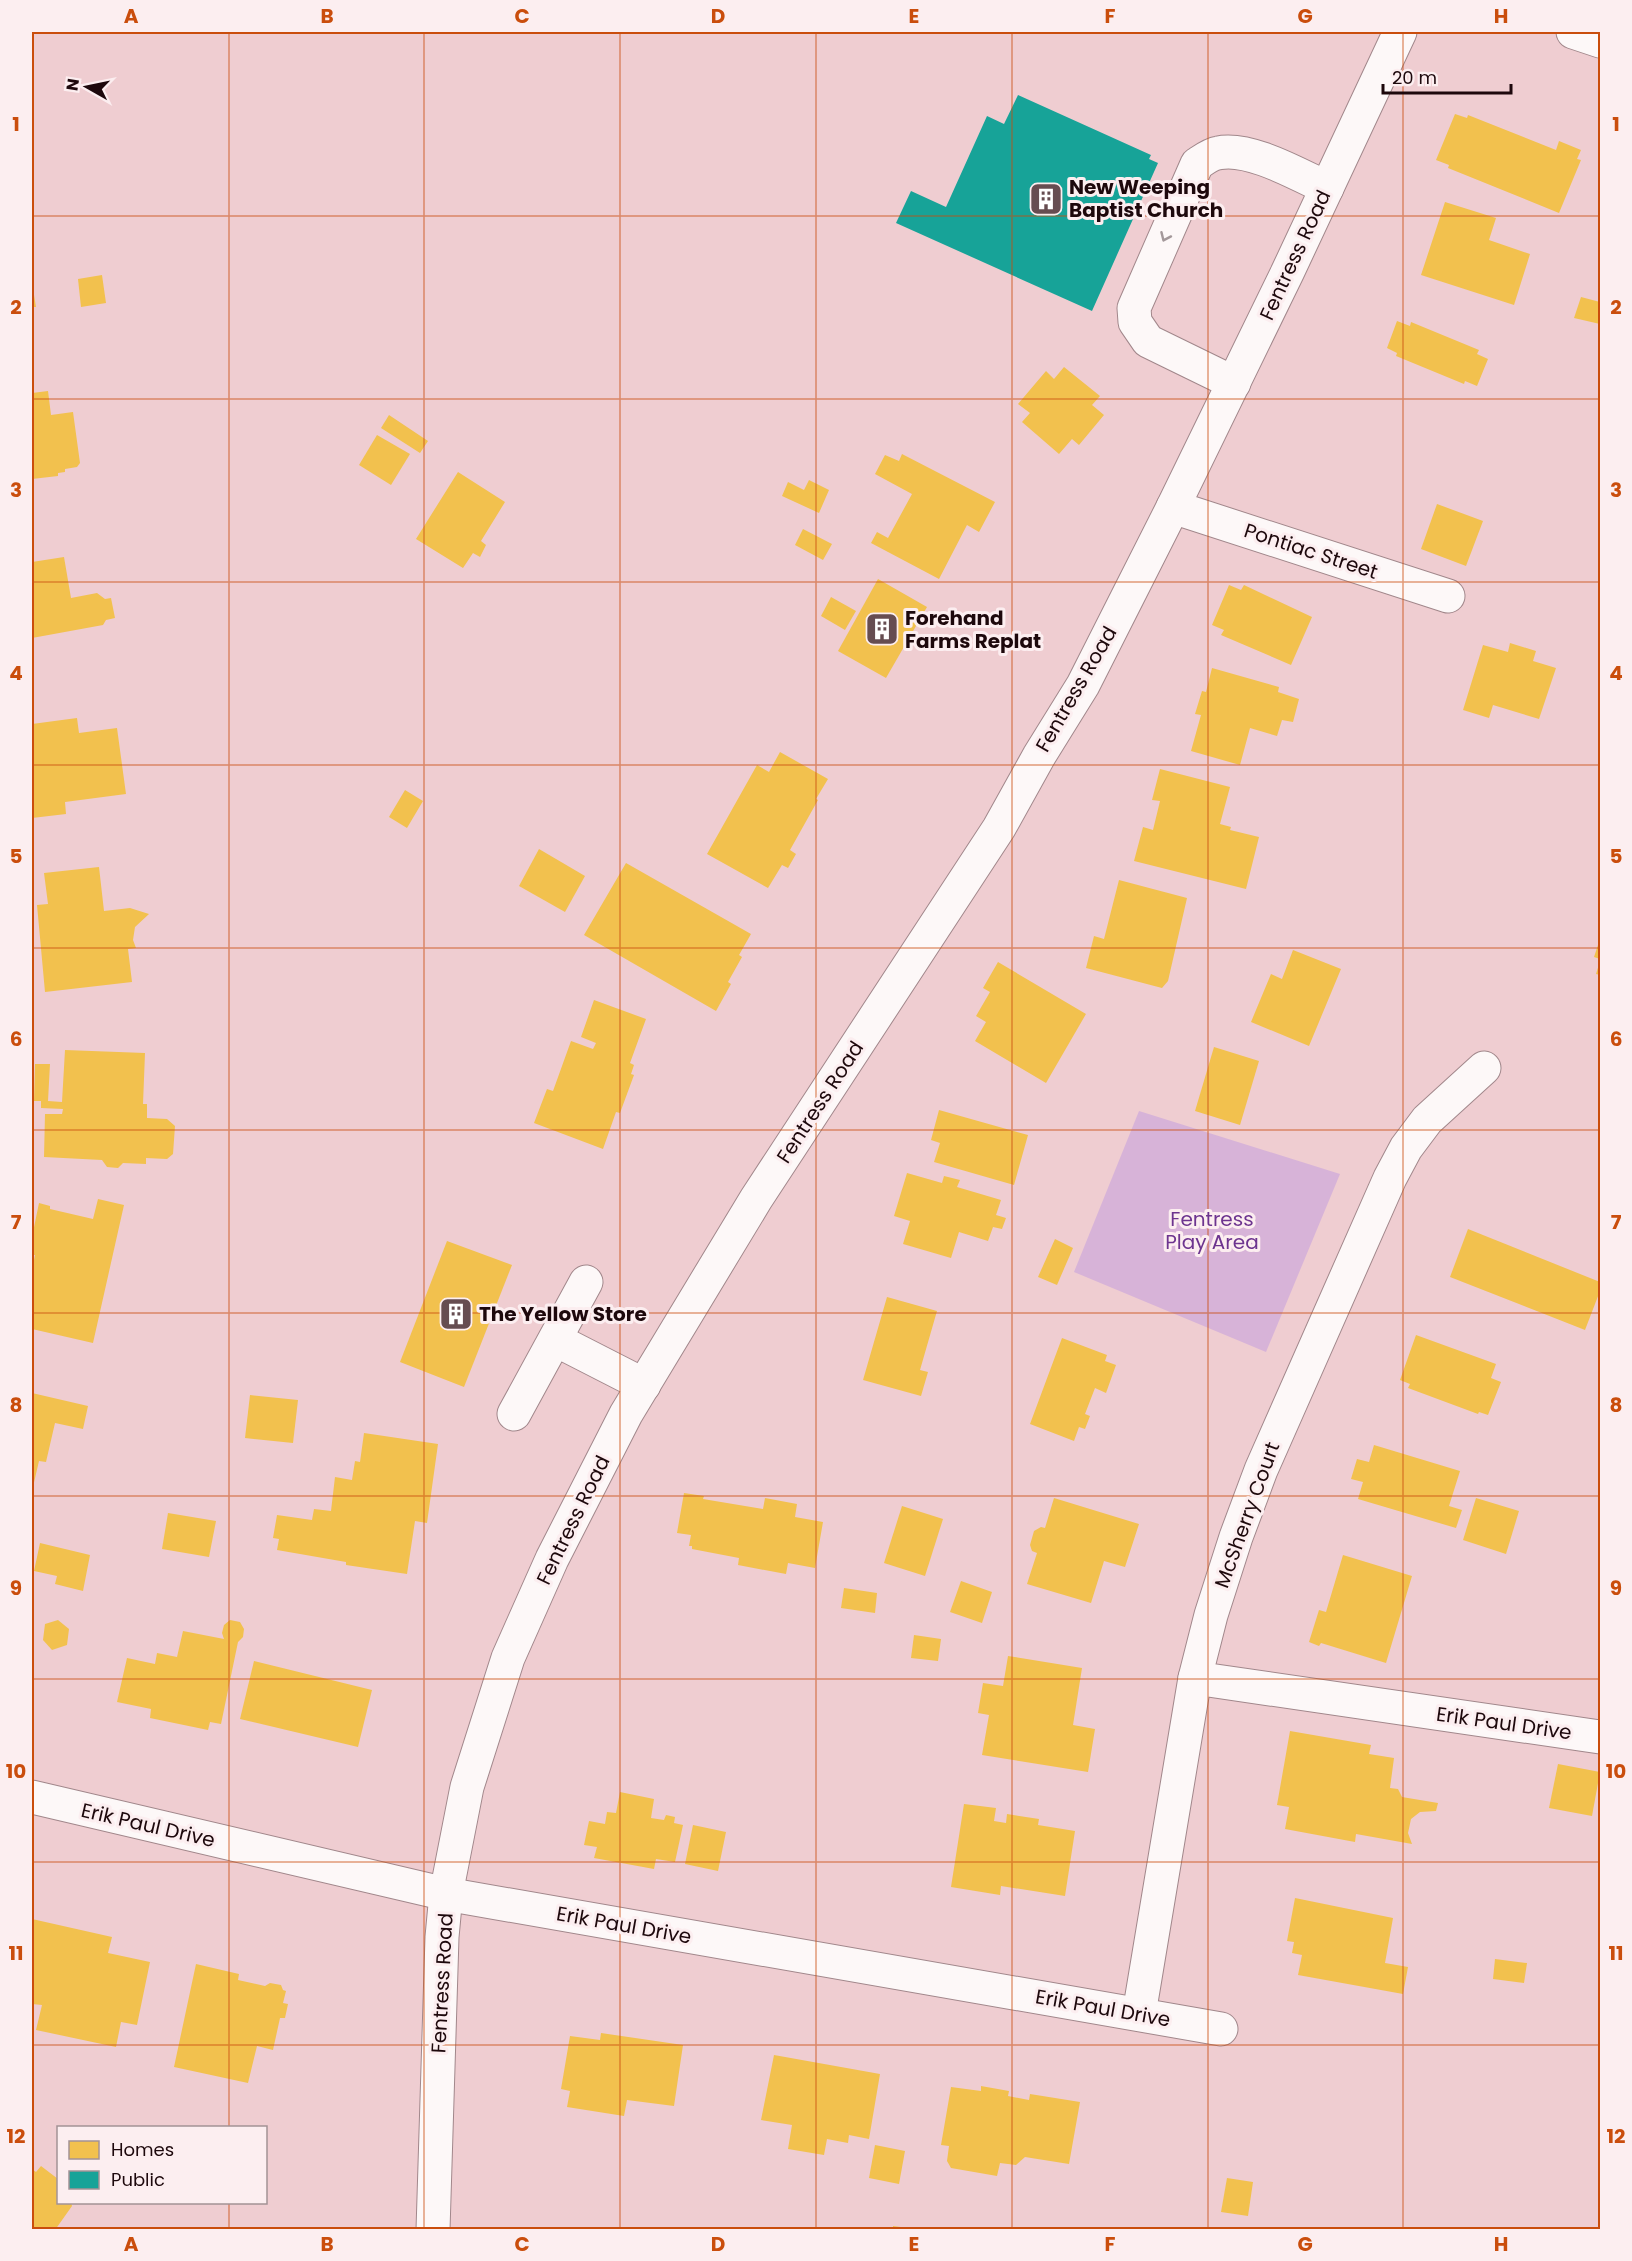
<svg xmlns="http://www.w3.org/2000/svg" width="1632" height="2261" font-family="Poppins,sans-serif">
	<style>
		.green { fill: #d7b3d8 }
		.homes { fill: #f2c14e }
		.public { fill: #17a398 }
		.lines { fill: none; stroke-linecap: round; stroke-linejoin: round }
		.minor-casing { stroke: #a1878b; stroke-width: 35 }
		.minor { stroke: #fdf8f8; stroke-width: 33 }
		.oneway { stroke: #a3989a }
		.grid { fill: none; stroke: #ca4d0c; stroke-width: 1.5; stroke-opacity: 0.55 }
		.labels { text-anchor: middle; stroke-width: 6; stroke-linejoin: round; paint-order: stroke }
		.poi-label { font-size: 20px; font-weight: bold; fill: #1d080c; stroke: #fceef0; text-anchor: start }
		.street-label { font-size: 20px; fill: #1d080c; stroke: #fceef0 }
		.park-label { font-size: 20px; fill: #6d348f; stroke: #fceef0 }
		.neatline { fill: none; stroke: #ca4d0c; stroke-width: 2 }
		.grid-label { font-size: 20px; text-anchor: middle; font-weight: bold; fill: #ca4d0c }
	</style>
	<rect width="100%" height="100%" fill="#efcdd1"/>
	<path class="green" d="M1139 1111 1340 1174 1266 1352 1074 1272Z"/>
	<g class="homes">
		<path d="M1455 114 1467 118 1468 115 1556 150 1559 141 1581 150 1577 159 1581 160 1559 213 1448 168 1449 165 1436 160Z"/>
		<path d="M1445 202 1496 218 1489 240 1530 254 1514 305 1421 275Z"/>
		<path d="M102 275 106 303 81 307 78 279Z"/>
		<path d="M32 283 36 307H32Z"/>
		<path d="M1581 297 1600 302V324L1574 318Z"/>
		<path d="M1397 321 1410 326 1411 322 1479 350 1477 354 1488 359 1477 386 1465 381 1464 384 1396 356 1397 353 1387 348Z"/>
		<path d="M1064 367 1100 396 1092 405 1104 415 1079 445 1072 439 1059 454 1022 422 1030 413 1018 404 1046 371 1054 379Z"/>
		<path d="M48 391 51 415 73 412 80 463 77 467 65 469V472L58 473V476L32 479V393Z"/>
		<path d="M389 415 428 441 420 453 381 428Z"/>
		<path d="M377 435 410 454 391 485 359 465Z"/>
		<path d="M902 454 995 502 979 532 967 525 939 579 871 543 877 532 888 538 912 494 875 474 885 455 899 461Z"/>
		<path d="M458 472 505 502 481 541 486 545 480 557 473 553 463 568 416 539Z"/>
		<path d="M809 480 829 490 819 513 782 496 788 482 804 490Z"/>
		<path d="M1437 504 1483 521 1466 566 1421 549Z"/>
		<path d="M803 529 832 544 823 560 795 545Z"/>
		<path d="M64 557 71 598 97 593 105 599 111 598 115 618 106 620 103 625 32 638V562Z"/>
		<path d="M878 579 927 607 886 678 838 651Z"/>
		<path d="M1229 585 1241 590 1244 585 1312 617 1291 665 1221 635 1224 630 1212 625Z"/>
		<path d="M831 597 856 611 845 630 821 616Z"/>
		<path d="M1510 643 1536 651 1533 661 1556 668 1539 719 1493 705 1489 718 1463 710 1483 645 1508 652Z"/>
		<path d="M1212 668 1279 687 1278 692 1299 699 1293 722 1282 720 1277 736 1250 728 1240 765 1191 751 1201 715 1195 714 1202 691 1206 692Z"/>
		<path d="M77 718 79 733 117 728 126 794 65 802 66 814 32 818V724Z"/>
		<path d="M780 752 828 779 816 799 818 800 790 850 796 854 788 868 782 865 768 888 707 854 757 765 769 772Z"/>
		<path d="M1160 769 1230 787 1220 824 1231 827 1230 830 1259 837 1246 889 1134 861 1143 827 1153 830 1160 801 1152 800Z"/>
		<path d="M405 790 423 801 407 828 389 817Z"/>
		<path d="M539 849 585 876 565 912 519 886Z"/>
		<path d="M626 863 751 934 739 955 742 957 728 982 731 984 716 1011 584 935Z"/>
		<path d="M99 867 104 911 130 908 149 914 135 927 133 940 136 948 128 949 132 982 45 992 37 905 48 904 44 873Z"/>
		<path d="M1119 880 1187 898 1168 981 1162 988 1086 968 1094 936 1104 939Z"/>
		<path d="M1598 945 1600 946V959L1594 957Z"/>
		<path d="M1293 950 1341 969 1309 1046 1251 1022 1271 974 1282 979Z"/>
		<path d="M1600 961V975L1596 974Z"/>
		<path d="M998 962 1086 1014 1046 1083 975 1041 986 1022 976 1016 990 992 983 988Z"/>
		<path d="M594 1000 646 1019 630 1063 634 1065 631 1074 634 1075 620 1113 616 1112 603 1149 534 1123 547 1089 553 1091 571 1041 593 1049 596 1043 581 1037Z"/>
		<path d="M1214 1047 1259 1061 1240 1125 1195 1111Z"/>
		<path d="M65 1050 145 1053 143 1104H147V1118L167 1119 175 1126 173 1154 167 1159 146 1158V1164L123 1163 118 1168 107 1167 102 1160 44 1157 45 1114H62L63 1109 41 1108V1101H34L35 1064H50L48 1101 62 1102Z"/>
		<path d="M939 1110 1028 1135 1014 1185 934 1162 940 1143 931 1140Z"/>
		<path d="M907 1173 942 1183 944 1176 960 1180 957 1187 1001 1200 996 1215 1006 1218 1002 1229 993 1227 988 1241 959 1232 951 1258 903 1244 910 1221 894 1216Z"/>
		<path d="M98 1199 124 1205 93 1343 32 1329V1270L35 1255H32V1237L39 1203 50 1206V1209L93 1219Z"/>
		<path d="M1468 1229 1600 1282V1291L1585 1330 1450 1277Z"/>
		<path d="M1055 1239 1073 1248 1057 1285 1038 1277Z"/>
		<path d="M447 1241 512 1265 464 1387 400 1362Z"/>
		<path d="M887 1297 937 1311 920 1370 928 1372 921 1396 863 1380Z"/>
		<path d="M1416 1335 1496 1364 1491 1378 1501 1382 1488 1415 1479 1412 1478 1414 1408 1388 1410 1384 1400 1380Z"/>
		<path d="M1062 1338 1107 1355 1105 1361 1116 1365 1106 1393 1095 1388 1085 1414 1090 1416 1085 1429 1079 1427 1074 1441 1030 1424Z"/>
		<path d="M32 1393 88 1406 83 1429 55 1423 46 1462 39 1461 32 1491Z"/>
		<path d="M250 1395 298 1400 293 1443 245 1438Z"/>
		<path d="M364 1433 438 1444 427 1523 415 1521 407 1574 346 1565V1562L277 1550 279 1539 273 1538 277 1515 312 1520 314 1509 331 1511 335 1477 352 1480 355 1461 360 1462Z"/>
		<path d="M1374 1445 1460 1471 1449 1506 1462 1510 1456 1528 1358 1499 1363 1482 1351 1479 1357 1459 1369 1462Z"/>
		<path d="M684 1493 704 1496 703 1499 763 1509 765 1498 797 1504 795 1517 823 1522 815 1568 788 1563 786 1574 738 1565 739 1558 692 1549V1546H689L691 1535 677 1533Z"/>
		<path d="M1054 1498 1139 1524 1125 1567 1104 1561 1091 1603 1027 1584 1037 1553 1032 1551 1030 1545 1034 1531 1041 1527 1045 1528Z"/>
		<path d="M1476 1498 1519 1511 1506 1554 1463 1540Z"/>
		<path d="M902 1506 943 1519 925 1576 884 1563Z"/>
		<path d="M168 1513 216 1521 209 1557 162 1549Z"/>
		<path d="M40 1543 90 1555 83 1591 55 1584 57 1576 34 1571Z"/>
		<path d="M1343 1555 1412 1576 1386 1663 1321 1643 1319 1646 1309 1642 1319 1610 1326 1612Z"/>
		<path d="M961 1581 992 1592 982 1623 950 1612Z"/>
		<path d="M844 1588 877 1593 875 1613 841 1608Z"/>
		<path d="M58 1620 69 1629 67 1645 52 1650 43 1640 45 1624Z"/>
		<path d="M230 1620 240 1622 244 1629 243 1637 238 1642 221 1724 210 1722 208 1730 150 1718 151 1709 117 1702 127 1658 155 1664 157 1653 177 1657 183 1631 224 1639 222 1633 224 1625Z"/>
		<path d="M914 1635 941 1639 938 1661 911 1658Z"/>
		<path d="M1008 1656 1082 1668 1073 1725 1095 1729 1088 1772 982 1755 989 1715 978 1713 983 1683 1003 1686Z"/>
		<path d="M254 1661 372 1690 358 1747 240 1719Z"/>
		<path d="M1290 1731 1371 1745 1369 1754 1394 1758 1390 1788 1398 1789 1402 1797 1438 1803 1436 1811 1420 1812 1411 1819 1408 1833 1412 1844 1356 1834 1355 1842 1285 1829 1289 1807 1277 1805Z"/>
		<path d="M1558 1764 1600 1772 1592 1816 1549 1808Z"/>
		<path d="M620 1792 654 1799 651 1818 664 1820 666 1815 675 1817 674 1823 683 1825 675 1862 656 1859 654 1869 594 1858 597 1847 584 1845 589 1821 605 1824 607 1812 616 1813Z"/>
		<path d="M964 1804 996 1808 994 1821 1006 1823 1007 1814 1039 1819 1038 1825 1075 1831 1065 1896 1001 1886 1000 1895 951 1887Z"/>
		<path d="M693 1825 726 1832 718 1871 685 1864Z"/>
		<path d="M1295 1898 1393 1918 1385 1963 1408 1967 1403 1994 1298 1975 1302 1955 1292 1953 1294 1942 1287 1941Z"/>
		<path d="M32 1919 112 1937 108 1953 150 1962 137 2025 121 2022 116 2047 36 2030 42 2005 32 2004Z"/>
		<path d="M1495 1959 1527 1963 1524 1983 1493 1979Z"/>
		<path d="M196 1964 239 1974 238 1980 265 1986 270 1983 281 1985 283 1990 286 1991 283 2003 288 2004 285 2018H280L273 2050 257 2046 248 2083 174 2067Z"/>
		<path d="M601 2033 683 2045 674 2106 627 2100 624 2116 567 2107 570 2091 561 2089 570 2036 600 2040Z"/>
		<path d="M774 2055 880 2074 869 2139 849 2135 848 2143 827 2139 824 2155 788 2149 792 2125 761 2120Z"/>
		<path d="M981 2086 1009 2091 1008 2096 1029 2100 1030 2094 1080 2102 1069 2164 1025 2157 1016 2165 1000 2163 997 2176 951 2168 947 2161 949 2146 941 2145 951 2087 981 2091Z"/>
		<path d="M875 2145 905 2151 899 2184 869 2178Z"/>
		<path d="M41 2166 58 2179V2202H71L72 2206 55 2230H32V2169L36 2172Z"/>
		<path d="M1227 2178 1253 2182 1248 2216 1221 2212Z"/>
		<path d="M893 2226 908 2228V2230H893Z"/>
	</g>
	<path class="public" d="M1018 95 1151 155 1149 159 1158 163 1092 311 896 223 911 191 946 207 987 116 1004 124Z"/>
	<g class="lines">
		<g class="minor-casing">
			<g id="minor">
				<path d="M1573 32 1600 41"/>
				<path d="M1234 383 1148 341 1135 322 1134 308 1197 164C1203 160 1211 154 1218 153 1249 146 1299 175 1327 188"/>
				<path d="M1173 507 1448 596"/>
				<path d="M556 1340 644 1385"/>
				<path d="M514 1414 586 1282"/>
				<path d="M1195 1678 1600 1737"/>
				<path d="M32 1797 446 1894 1221 2029"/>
				<path d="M1139 2014 1195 1678 1211 1615 1236 1537 1261 1470 1390 1178 1406 1148 1427 1120 1484 1068"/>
				<path d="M433 2230 442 1937 446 1894 467 1787 508 1658 552 1559 626 1414 756 1199 999 828 1039 756 1083 685 1173 507 1288 271 1400 32"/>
			</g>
		</g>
		<use href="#minor" class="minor"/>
	</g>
	<defs><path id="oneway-chevron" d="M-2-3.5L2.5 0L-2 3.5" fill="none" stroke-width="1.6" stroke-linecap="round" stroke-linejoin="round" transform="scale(1.5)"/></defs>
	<use class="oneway" href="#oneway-chevron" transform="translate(1165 237) rotate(114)"/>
	<path class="grid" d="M229 32V2128M424 32V2230M620 32V2230M816 32V2230M1012 32V2230M1208 32V2230M1403 32V2230M32 216H1600M32 399H1600M32 582H1600M32 765H1600M32 948H1600M32 1130H1600M32 1313H1600M32 1496H1600M32 1679H1600M32 1862H1600M32 2045H1600M229 2202V2230"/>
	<defs>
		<g id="building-square" transform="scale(1.725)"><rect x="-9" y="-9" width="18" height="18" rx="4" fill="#664d51" stroke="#fceef0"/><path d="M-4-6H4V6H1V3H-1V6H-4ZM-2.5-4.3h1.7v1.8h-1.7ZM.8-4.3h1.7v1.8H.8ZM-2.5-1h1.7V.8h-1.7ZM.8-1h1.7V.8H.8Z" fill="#fff"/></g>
	</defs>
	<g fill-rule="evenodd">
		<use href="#building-square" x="1046" y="199"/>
		<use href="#building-square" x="882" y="629"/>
		<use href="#building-square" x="456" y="1314"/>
	</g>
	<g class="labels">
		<g class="poi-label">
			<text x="1069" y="194">New Weeping<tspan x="1069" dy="23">Baptist Church</tspan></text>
			<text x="905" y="625">Forehand<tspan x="905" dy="23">Farms Replat</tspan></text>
			<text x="479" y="1321">The Yellow Store</text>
		</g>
		<g class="street-label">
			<text transform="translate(1295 255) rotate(-65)" y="7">Fentress Road</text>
			<text transform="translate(1311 551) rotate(18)" y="7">Pontiac Street</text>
			<text transform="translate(1076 689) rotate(-60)" y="7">Fentress Road</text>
			<text transform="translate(820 1102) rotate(-57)" y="7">Fentress Road</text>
			<text transform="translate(1247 1515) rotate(-70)" y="7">McSherry Court</text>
			<text transform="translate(573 1520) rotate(-64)" y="7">Fentress Road</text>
			<text transform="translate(1504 1723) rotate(8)" y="7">Erik Paul Drive</text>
			<text transform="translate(148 1825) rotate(13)" y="7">Erik Paul Drive</text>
			<text transform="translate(624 1925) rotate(10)" y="7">Erik Paul Drive</text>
			<text transform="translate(442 1983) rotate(-87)" y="7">Fentress Road</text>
			<text transform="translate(1103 2008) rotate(10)" y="7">Erik Paul Drive</text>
		</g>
		<g class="park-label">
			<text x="1212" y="1226">Fentress<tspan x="1212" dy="23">Play Area</tspan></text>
		</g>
	</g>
	<rect width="1632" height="2261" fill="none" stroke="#fceef0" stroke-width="66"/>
	<rect x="57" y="2126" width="210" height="78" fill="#fceef0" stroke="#a39295" stroke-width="1.5"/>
	<rect x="69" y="2141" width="30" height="18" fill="#f2c14e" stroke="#a39295" stroke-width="1.5"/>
	<text x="111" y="2156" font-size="18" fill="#1d080c">Homes</text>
	<rect x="69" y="2171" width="30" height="18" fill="#17a398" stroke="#a39295" stroke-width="1.5"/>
	<text x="111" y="2186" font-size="18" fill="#1d080c">Public</text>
	<g transform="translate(87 87) rotate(279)" stroke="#fceef0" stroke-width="4.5" paint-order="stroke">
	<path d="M0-4.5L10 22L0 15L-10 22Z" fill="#1d080c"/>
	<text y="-9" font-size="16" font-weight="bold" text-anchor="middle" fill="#1d080c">N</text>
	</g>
	<path d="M1383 84v9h128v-9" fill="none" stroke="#1d080c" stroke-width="3"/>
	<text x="1392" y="84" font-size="18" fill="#1d080c" stroke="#fceef0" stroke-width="4.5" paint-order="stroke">20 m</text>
	<rect x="33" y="33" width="1566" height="2195" class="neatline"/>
	<g class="grid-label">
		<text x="131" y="23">A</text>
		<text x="327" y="23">B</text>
		<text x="522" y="23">C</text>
		<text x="718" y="23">D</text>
		<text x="914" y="23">E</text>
		<text x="1110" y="23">F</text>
		<text x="1305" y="23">G</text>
		<text x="1501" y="23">H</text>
		<text x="16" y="131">1</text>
		<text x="1616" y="131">1</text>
		<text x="16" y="314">2</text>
		<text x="1616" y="314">2</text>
		<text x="16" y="497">3</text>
		<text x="1616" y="497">3</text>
		<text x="16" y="680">4</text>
		<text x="1616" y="680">4</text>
		<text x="16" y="863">5</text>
		<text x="1616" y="863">5</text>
		<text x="16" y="1046">6</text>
		<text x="1616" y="1046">6</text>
		<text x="16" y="1229">7</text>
		<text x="1616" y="1229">7</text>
		<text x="16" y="1412">8</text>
		<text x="1616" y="1412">8</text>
		<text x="16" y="1595">9</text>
		<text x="1616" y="1595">9</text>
		<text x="16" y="1778">10</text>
		<text x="1616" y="1778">10</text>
		<text x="16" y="1960">11</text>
		<text x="1616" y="1960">11</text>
		<text x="16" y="2143">12</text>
		<text x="1616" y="2143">12</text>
		<text x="131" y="2251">A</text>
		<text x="327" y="2251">B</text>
		<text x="522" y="2251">C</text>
		<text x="718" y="2251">D</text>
		<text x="914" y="2251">E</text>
		<text x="1110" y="2251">F</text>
		<text x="1305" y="2251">G</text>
		<text x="1501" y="2251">H</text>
	</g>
</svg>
